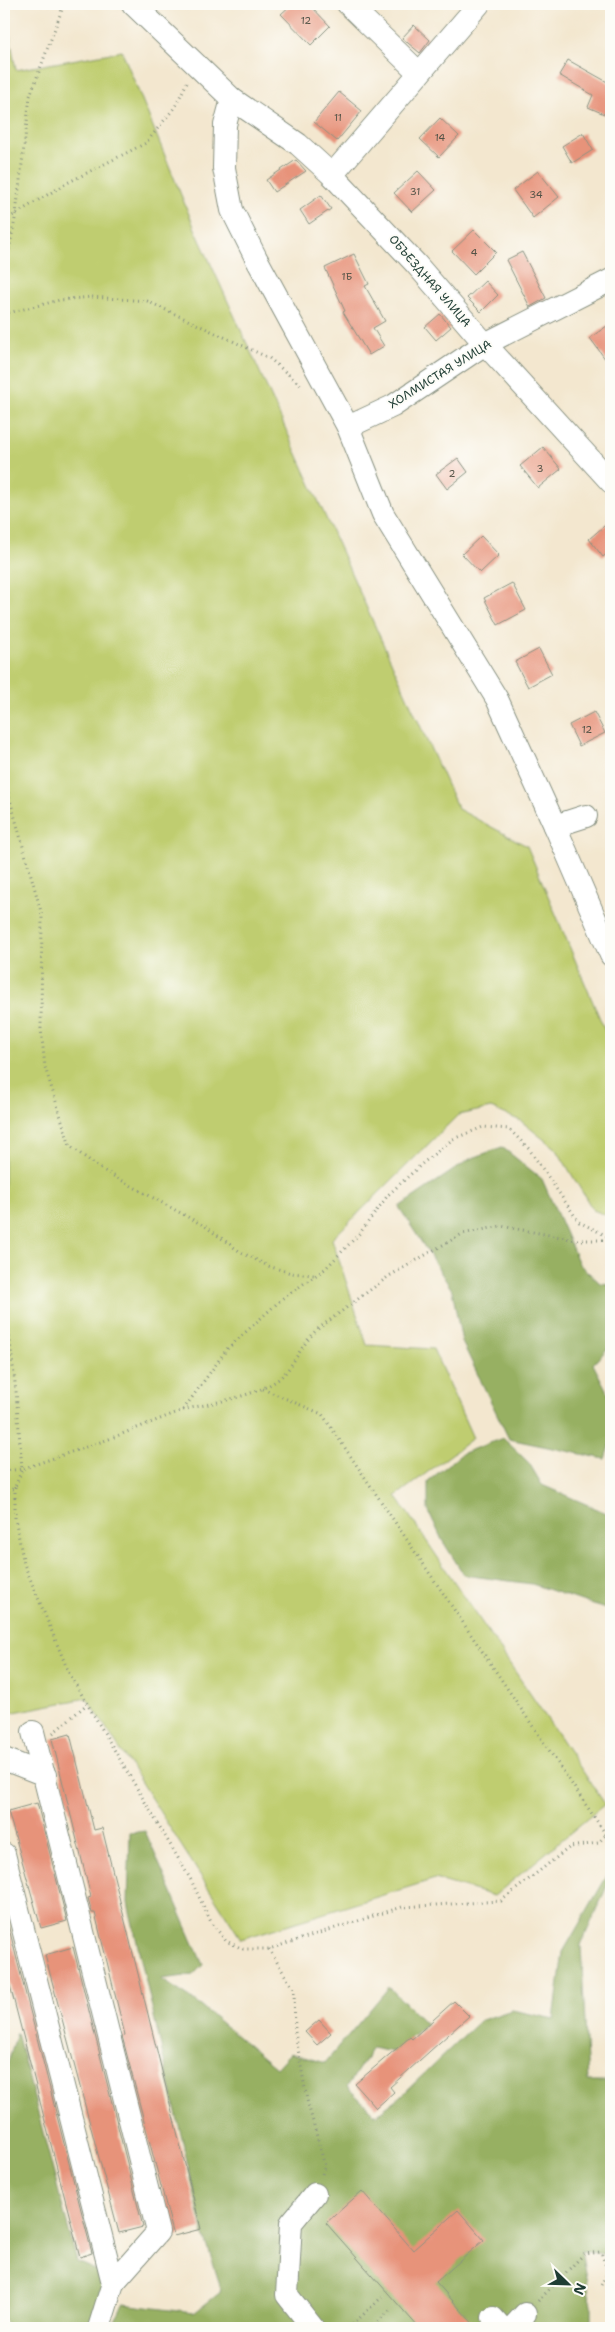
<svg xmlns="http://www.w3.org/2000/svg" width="615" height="2332" font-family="'Shantell Sans',sans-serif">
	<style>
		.green { fill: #bfcd6f; stroke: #6f8552 }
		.forest { fill: #97b062; stroke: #5b764b }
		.building { fill: #e7937a }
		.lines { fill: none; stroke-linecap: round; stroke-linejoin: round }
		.minor-casing { stroke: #899282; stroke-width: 24 }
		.path { stroke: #899282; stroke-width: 3; stroke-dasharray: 1 4; stroke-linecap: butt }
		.minor { stroke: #fff; stroke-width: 22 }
		.labels { text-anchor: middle; stroke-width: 4; stroke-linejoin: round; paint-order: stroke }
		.number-label { font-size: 10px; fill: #515246 }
		.street-label { font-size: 12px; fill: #1f3d34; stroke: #fdfcf7 }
	</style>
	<rect width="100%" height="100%" fill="#fdfcf7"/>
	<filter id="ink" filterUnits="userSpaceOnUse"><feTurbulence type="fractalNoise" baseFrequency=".02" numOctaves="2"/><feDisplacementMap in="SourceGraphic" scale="10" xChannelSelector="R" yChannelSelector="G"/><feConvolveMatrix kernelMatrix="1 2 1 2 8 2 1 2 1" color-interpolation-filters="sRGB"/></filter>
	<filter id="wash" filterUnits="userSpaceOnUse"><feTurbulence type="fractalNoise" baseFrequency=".0096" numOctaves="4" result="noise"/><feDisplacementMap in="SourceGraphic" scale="20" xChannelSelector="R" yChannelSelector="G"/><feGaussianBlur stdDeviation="1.12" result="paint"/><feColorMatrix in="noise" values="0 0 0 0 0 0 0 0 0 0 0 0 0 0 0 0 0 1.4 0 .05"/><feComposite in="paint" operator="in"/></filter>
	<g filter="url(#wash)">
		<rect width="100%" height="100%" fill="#f3e7cf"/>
		<path class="green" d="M4 4 16 70 122 51 195 229 458 809 527 846 611 1045V1217L593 1210 557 1150 521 1121 491 1108 458 1115 332 1239 367 1345 433 1349 473 1438 396 1496 605 1804 494 1896 435 1879 241 1939 87 1698 4 1714Z"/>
		<g class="forest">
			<path d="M502 1147 542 1179 579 1264 600 1283 611 1284V1345L593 1364 611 1399V1440L605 1459 509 1439 462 1342 452 1290 399 1207 470 1159Z"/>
			<path d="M503 1438 529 1463 542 1485 611 1515V1611L532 1584 464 1575 442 1540 428 1510V1481L463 1453Z"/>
			<path d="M145 1831 203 1965 193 1975 161 1979 195 2001 276 2068 290 2053 325 2063 389 1987 426 2024 393 2052 372 2048 347 2087 376 2115 400 2097 479 2021 512 2010 554 2019 563 1952 611 1869V1877L581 1945 588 2081H610L611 2102V2255L581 2251 591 2305V2328H112L123 2304 194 2313 222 2291 204 2235 128 1903 130 1833Z"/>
			<path d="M17 2033 77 2262 100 2272 108 2288 94 2328H8L4 2318V2074Z"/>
		</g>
		<g id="blocks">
			<g class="building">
				<path d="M292 4H309L330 26 311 45 281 14Z"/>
				<path d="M414 25 430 40 420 53 402 38Z"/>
				<path d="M568 60 611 84V117L588 107 593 95 559 75Z"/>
				<path d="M339 92 362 111 337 141 314 122Z"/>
				<path d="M440 118 459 136 439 157 420 139Z"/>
				<path d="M583 133 593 150 572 163 562 146Z"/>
				<path d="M296 160 306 171 274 192 266 180Z"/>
				<path d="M418 171 436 190 412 212 394 193Z"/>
				<path d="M538 171 559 197 533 218 513 190Z"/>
				<path d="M321 195 331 209 309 224 300 210Z"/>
				<path d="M474 230 496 252 474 274 452 251Z"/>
				<path d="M522 252 546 298 530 307 506 260Z"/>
				<path d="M354 254 369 284 365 286 385 321 373 328 384 346 369 355 343 312 345 311 325 268Z"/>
				<path d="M485 281 498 295 481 312 467 298Z"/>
				<path d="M440 314 451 327 436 340 425 327Z"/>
				<path d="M611 323V367L590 338Z"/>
				<path d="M543 447 561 469 538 488 520 466Z"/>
				<path d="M458 458 468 472 447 489 436 474Z"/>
				<path d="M611 520V550L603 557 589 539Z"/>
				<path d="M481 536 499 555 480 573 462 554Z"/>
				<path d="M512 583 526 610 498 625 484 598Z"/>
				<path d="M539 649 552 674 528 687 515 662Z"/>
				<path d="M594 712 605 733 579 746 569 725Z"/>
				<path d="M70 1734 94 1830 102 1828 201 2229 174 2236 122 2036 125 2035 95 1913H92L88 1898 91 1897 52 1739Z"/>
				<path d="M37 1803 67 1921 41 1928 8 1811Z"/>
				<path d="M4 1909 92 2253 80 2257 4 1962Z"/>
				<path d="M73 1947 143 2227 119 2233 45 1955Z"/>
				<path d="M454 2001 469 2016 390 2087 394 2092 376 2108 355 2084 410 2037 412 2039Z"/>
				<path d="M319 2020 331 2033 317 2045 305 2032Z"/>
				<path d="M362 2191 413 2250 458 2210 484 2240 436 2282 477 2328H419L326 2223Z"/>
			</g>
		</g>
	</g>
	<g filter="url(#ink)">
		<use href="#blocks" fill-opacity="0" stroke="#899282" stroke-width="1"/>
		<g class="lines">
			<g class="minor-casing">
				<g id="minor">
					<path d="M133 4 232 99 298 144 332 175 416 264 485 344 611 482"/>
					<path d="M348 4 419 73"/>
					<path d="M232 99 225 125 224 168 232 210 256 258 348 427 383 514 497 699 555 826"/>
					<path d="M332 175 479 4"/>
					<path d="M348 427 393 406 485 344 611 280"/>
					<path d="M586 816 555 826 611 955"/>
					<path d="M4 1759 45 1775"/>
					<path d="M4 1854 113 2283 158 2232 33 1732"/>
					<path d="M493 2318 502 2328"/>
					<path d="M99 2328 113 2283"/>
					<path d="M313 2328 287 2295 291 2223 315 2194"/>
					<path d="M512 2328 525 2314"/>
				</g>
			</g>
			<g class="path">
				<path d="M4 221 67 183 146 143 175 107 188 80"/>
				<path d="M4 263 7 260 16 214 30 96 64 4"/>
				<path d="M4 314 60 300 92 297 147 301 269 358 303 387"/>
				<path d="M4 778 42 915 41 1028 45 1067 70 1146 101 1169 206 1227 239 1251 268 1266 291 1273 314 1275"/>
				<path d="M4 1292 16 1391 22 1469 15 1487 4 1496"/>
				<path d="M263 1389 322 1414 611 1842"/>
				<path d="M183 1410C213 1402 265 1396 285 1373 297 1359 303 1342 318 1329L389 1276 462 1234 501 1226 576 1240H611"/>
				<path d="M4 1471 22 1469 109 1439 183 1410 227 1349 283 1298 325 1269 360 1233 388 1195 423 1163 453 1139 483 1127 509 1129 529 1149 579 1222 611 1238"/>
				<path d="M15 1487V1518L24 1564 69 1673 191 1880 211 1922 226 1941 243 1949H269L402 1907 501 1901 570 1847 598 1843 611 1830"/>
				<path d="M53 1733 87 1704"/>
				<path d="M269 1949 294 1990 295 2032 307 2100 325 2166 321 2177"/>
				<path d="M601 2285 608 2272 611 2274"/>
				<path d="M538 2301 584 2254 601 2252 608 2272"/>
				<path d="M349 2328 382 2297"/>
				<path d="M370 2328 392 2309"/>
			</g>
			<use href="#minor" class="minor"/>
		</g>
	</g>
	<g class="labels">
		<g class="number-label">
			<text x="306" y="24">12</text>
			<text x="338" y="121">11</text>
			<text x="440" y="141">14</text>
			<text x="415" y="195">31</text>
			<text x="536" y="198">34</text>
			<text x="474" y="256">4</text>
			<text x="347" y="280">1Б</text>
			<text x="540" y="472">3</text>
			<text x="452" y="477">2</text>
			<text x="587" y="733">12</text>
		</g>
		<g class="street-label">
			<text transform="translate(430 281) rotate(49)" y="4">ОБЪЕЗДНАЯ УЛИЦА</text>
			<text transform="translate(440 374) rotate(-32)" y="4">ХОЛМИСТАЯ УЛИЦА</text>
		</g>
	</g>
	<rect width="615" height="2332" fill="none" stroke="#fdfcf7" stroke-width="20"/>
	<g transform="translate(568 2284) rotate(113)" stroke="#fdfcf7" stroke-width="4" paint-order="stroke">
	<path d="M0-4L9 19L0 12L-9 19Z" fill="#1f3d34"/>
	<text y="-8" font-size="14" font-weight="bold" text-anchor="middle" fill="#1f3d34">N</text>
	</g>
</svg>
